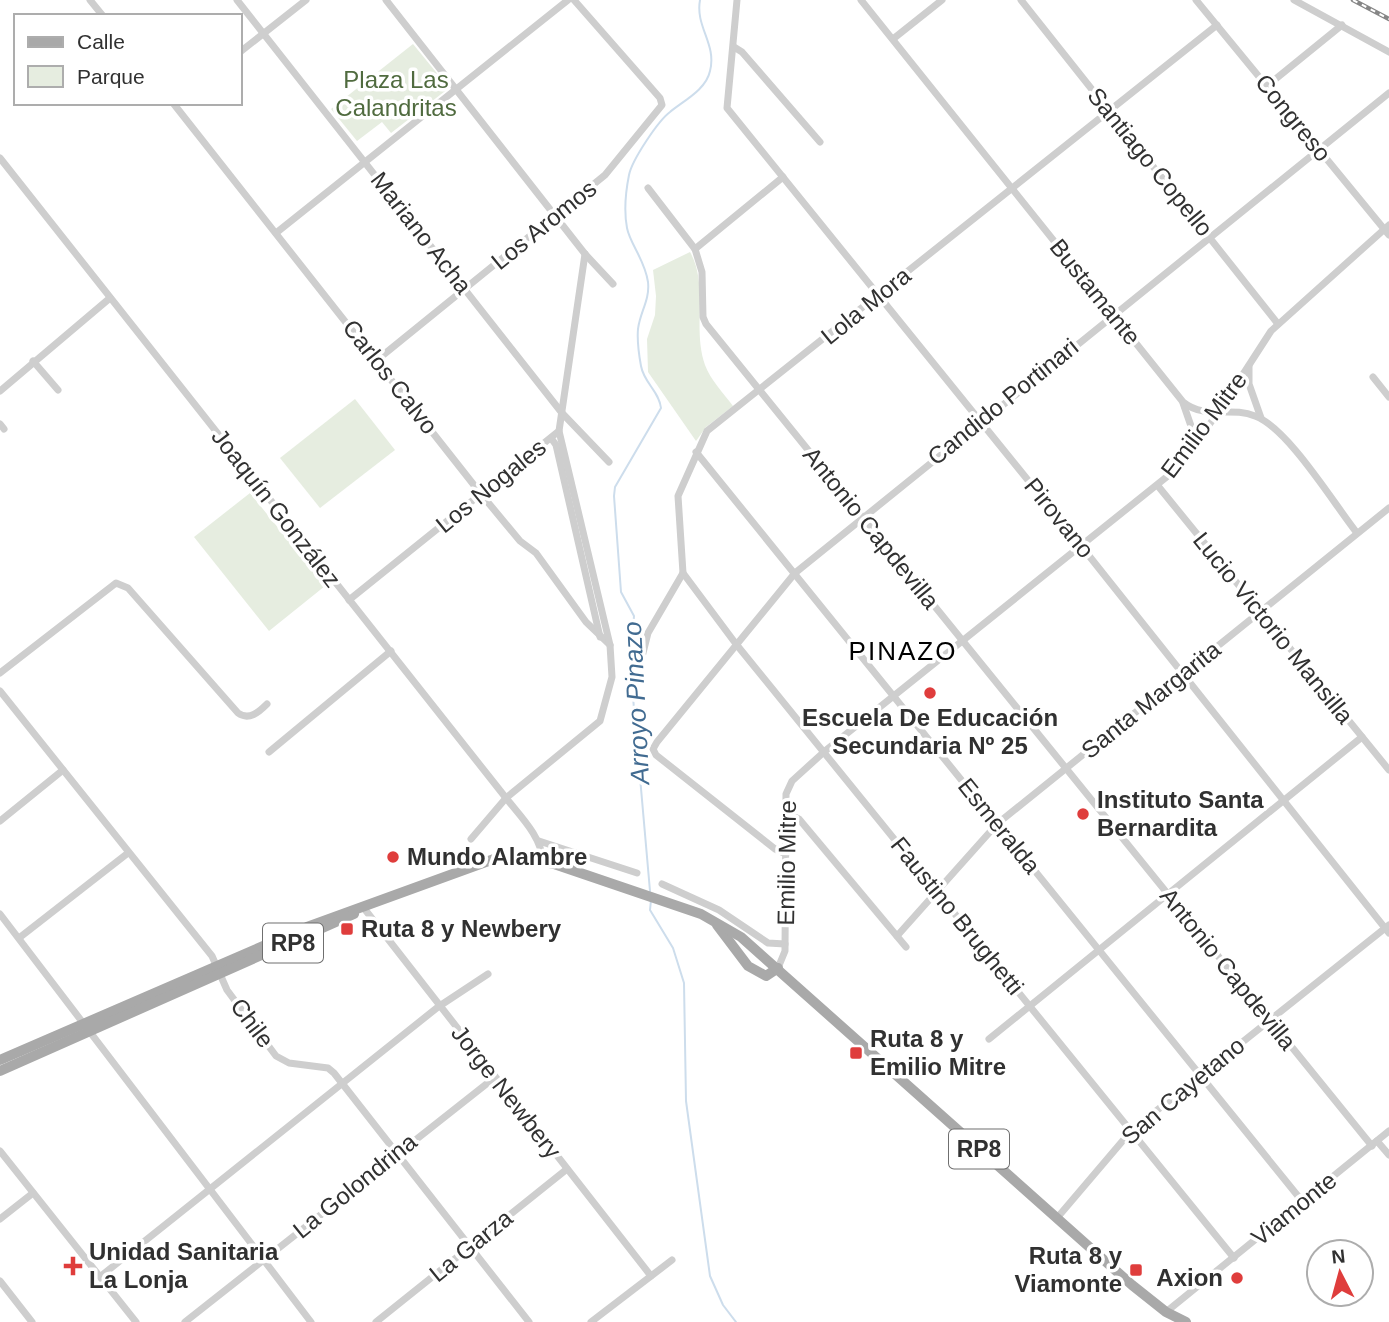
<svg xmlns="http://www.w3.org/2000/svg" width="1389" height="1322" font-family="Helvetica,sans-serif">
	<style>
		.green { fill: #e6ede0 }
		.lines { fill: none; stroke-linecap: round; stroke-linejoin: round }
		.stream { stroke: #cdddec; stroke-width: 2 }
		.minor { stroke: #cecece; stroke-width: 7 }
		.major { stroke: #a9a9a9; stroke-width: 10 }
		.rail-casing { stroke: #868686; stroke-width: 4.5 }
		.rail { stroke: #fff; stroke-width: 2; stroke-dasharray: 5; stroke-linecap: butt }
		.poi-dot { fill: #df3d3c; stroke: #fff; stroke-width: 2.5 }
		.labels { text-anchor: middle; stroke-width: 7; stroke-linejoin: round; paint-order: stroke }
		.shield { fill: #fff; stroke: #6f6f6f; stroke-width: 2 }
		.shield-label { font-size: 23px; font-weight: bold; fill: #313131 }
		.park-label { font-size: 24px; fill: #506b3f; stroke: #fff }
		.street-label { font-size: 24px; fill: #313131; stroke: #fff }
		.poi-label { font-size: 24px; font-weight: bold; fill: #313131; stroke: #fff; text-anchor: start }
		.neighbourhood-label { font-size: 26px; letter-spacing: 2px; fill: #000; stroke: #fff }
		.water-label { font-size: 26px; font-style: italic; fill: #416b91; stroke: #fff }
	</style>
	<rect width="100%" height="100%" fill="#fff"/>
	<g class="green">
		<path d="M413 44 449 88 391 133 382 122 357 141 331 109Z"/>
		<path d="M690 252C709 285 692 329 705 365 710 379 724 394 733 406L706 427 696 441 648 372 647 339 655 315 656 296 653 270Z"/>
		<path d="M355 399 395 450 320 508 280 458Z"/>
		<path d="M250 493 325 586 269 631 194 537Z"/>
	</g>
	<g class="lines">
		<g class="stream">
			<path d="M650 891 630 663 634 616 621 592 614 496 615 487 661 408C659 391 644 383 641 366 639 355 637 340 638 329 640 312 650 300 648 282 645 260 630 244 627 228 624 212 626 190 629 175 632 160 658 121 670 112 683 101 706 90 710 71 717 44 695 27 700 0"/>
			<path d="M651 900 650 910 673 948 684 983 686 1101 710 1276 723 1305 736 1322"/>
		</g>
		<g class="minor">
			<path d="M90 0 103 16"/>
			<path d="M237 0 562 413 609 462"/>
			<path d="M386 0 585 254 613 284"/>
			<path d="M737 0 727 108 1082 547 1389 933"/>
			<path d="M861 0 1183 402C1205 420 1231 406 1255 416 1288 428 1334 504 1357 533"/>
			<path d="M1021 0 1278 324"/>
			<path d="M1196 0 1389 235"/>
			<path d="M1294 0 1389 52"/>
			<path d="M893 39 942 0"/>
			<path d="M734 47 742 52 820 142"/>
			<path d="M240 52 306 0"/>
			<path d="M1267 86 1342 25"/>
			<path d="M173 103 481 494 520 541 536 553 586 622 610 645"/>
			<path d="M0 158 506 798C521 817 541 836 543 861"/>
			<path d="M648 188 695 249 702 272 703 317 706 324 1372 1146"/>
			<path d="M276 233 568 0"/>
			<path d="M695 249 783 177"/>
			<path d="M377 360 605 175 662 105 660 98 574 0"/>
			<path d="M33 361 58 390"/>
			<path d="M1249 366V384L1261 418"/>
			<path d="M1373 377 1389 397"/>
			<path d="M0 391 110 298"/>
			<path d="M1183 403 1191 426V449"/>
			<path d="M0 424 4 429"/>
			<path d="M551 438 556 445 600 637"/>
			<path d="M696 452 1302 1201"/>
			<path d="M1158 486 1389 770"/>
			<path d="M683 573 736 644 1234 1258"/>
			<path d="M349 600 559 431 585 254"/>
			<path d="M641 661 648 633 683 573 678 496 707 431 1217 25"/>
			<path d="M0 673 116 583 128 588 238 713C249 721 259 712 267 704"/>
			<path d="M0 691 212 956 227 990 276 1056 289 1063 328 1068 334 1073 529 1322"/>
			<path d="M269 752 391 651"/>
			<path d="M786 812 799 819 906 947"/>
			<path d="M0 821 63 770"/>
			<path d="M471 839 506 798 600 721 612 677 610 645 559 431"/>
			<path d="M539 841 637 873"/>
			<path d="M786 854 775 849 656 755 653 749 657 742 795 573 1389 93"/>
			<path d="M662 884 719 910 768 943 785 944"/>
			<path d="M363 907 651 1276"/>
			<path d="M0 914 311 1322"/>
			<path d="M897 936 997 824 1389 508"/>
			<path d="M19 938 128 853"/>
			<path d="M778 968 785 951 786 794 792 781 825 751 1174 471 1218 413 1271 331 1389 225"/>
			<path d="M989 1039 1362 737"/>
			<path d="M1377 1141 1389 1155"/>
			<path d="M0 1151 136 1322"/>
			<path d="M1057 1218 1131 1131 1389 925"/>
			<path d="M0 1219 33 1193"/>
			<path d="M101 1276 438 1007 488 974"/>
			<path d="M0 1281 32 1322"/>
			<path d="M1166 1312 1389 1131"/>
			<path d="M185 1322 494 1078"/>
			<path d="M376 1322 567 1169"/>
			<path d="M591 1322 672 1260"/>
		</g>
		<g class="major">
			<path d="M717 925 748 966 766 976 778 968"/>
			<path d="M0 1060 307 927 494 859 526 858 554 864 701 914 741 937 1132 1285 1166 1312 1186 1322"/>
			<path d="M0 1071 354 914"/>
		</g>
		<g class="rail-casing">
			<path id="rail" d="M1353 0 1389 19"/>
		</g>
		<use href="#rail" class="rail"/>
	</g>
	<g class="poi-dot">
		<circle cx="930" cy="693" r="7"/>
		<circle cx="1083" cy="814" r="7"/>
		<circle cx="393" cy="857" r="7"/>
		<rect x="340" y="922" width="14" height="14" rx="3.5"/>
		<rect x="849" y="1046" width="14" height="14" rx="3.5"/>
		<path d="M69.5 1255.5h7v7h7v7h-7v7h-7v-7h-7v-7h7z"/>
		<rect x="1129" y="1263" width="14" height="14" rx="3.5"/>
		<circle cx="1237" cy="1278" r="7"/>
	</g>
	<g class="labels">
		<g class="shield">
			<rect x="263" y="923.5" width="60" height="39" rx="5"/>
			<rect x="949" y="1129.5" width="60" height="39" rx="5"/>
		</g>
		<g class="shield-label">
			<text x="293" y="951">RP8</text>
			<text x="979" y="1157">RP8</text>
		</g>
		<g class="park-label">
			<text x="396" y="88">Plaza Las<tspan x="396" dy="28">Calandritas</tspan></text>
		</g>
		<g class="street-label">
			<text transform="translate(1293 118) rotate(51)" y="8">Congreso</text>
			<text transform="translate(1150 162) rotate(51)" y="8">Santiago Copello</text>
			<text transform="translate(544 225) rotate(-39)" y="8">Los Aromos</text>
			<text transform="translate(421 233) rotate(52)" y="8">Mariano Acha</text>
			<text transform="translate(1095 292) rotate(51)" y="8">Bustamante</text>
			<text transform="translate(866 306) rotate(-39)" y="8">Lola Mora</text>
			<text transform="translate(390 377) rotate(52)" y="8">Carlos Calvo</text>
			<text transform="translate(1003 402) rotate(-39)" y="8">Candido Portinari</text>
			<text transform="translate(1204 425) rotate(-53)" y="8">Emilio Mitre</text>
			<text transform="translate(491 486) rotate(-39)" y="8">Los Nogales</text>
			<text transform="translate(276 508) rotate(52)" y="8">Joaquín González</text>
			<text transform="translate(1059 518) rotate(51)" y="8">Pirovano</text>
			<text transform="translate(871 528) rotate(51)" y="8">Antonio Capdevilla</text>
			<text transform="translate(1273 628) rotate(51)" y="8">Lucio Victorio Mansilla</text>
			<text transform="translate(1151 700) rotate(-39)" y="8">Santa Margarita</text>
			<text transform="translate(999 826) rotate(51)" y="8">Esmeralda</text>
			<text transform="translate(787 863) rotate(-89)" y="8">Emilio Mitre</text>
			<text transform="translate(957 916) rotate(51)" y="8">Faustino Brughetti</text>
			<text transform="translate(1228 969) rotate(51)" y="8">Antonio Capdevilla</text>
			<text transform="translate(252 1023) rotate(53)" y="8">Chile</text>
			<text transform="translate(1183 1091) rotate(-40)" y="8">San Cayetano</text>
			<text transform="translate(506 1092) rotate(52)" y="8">Jorge Newbery</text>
			<text transform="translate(355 1186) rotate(-39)" y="8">La Golondrina</text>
			<text transform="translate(1294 1209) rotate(-39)" y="8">Viamonte</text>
			<text transform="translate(471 1246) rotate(-39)" y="8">La Garza</text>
		</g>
		<g class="poi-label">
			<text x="930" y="726" text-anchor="middle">Escuela De Educación<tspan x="930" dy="28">Secundaria Nº 25</tspan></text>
			<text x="1097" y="808">Instituto Santa<tspan x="1097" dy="28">Bernardita</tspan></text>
			<text x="407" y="865">Mundo Alambre</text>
			<text x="361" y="937">Ruta 8 y Newbery</text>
			<text x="870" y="1047">Ruta 8 y<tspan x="870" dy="28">Emilio Mitre</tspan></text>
			<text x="89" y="1260">Unidad Sanitaria<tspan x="89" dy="28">La Lonja</tspan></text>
			<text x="1122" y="1264" text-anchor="end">Ruta 8 y<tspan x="1122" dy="28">Viamonte</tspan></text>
			<text x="1223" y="1286" text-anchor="end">Axion</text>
		</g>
		<g class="neighbourhood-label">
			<text x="903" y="660">PINAZO</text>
		</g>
		<g class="water-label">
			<text transform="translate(636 703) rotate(-93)" y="9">Arroyo Pinazo</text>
		</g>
	</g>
	<rect x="14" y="14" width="228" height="91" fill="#ffffff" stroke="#adadad" stroke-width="2"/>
	<rect x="28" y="37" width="35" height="10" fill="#a9a9a9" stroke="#adadad" stroke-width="2"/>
	<text x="77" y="49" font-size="21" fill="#313131">Calle</text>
	<rect x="28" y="66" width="35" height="21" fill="#e6ede0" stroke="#adadad" stroke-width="2"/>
	<text x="77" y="84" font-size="21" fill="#313131">Parque</text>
	<g transform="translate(1340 1273) rotate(354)"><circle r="33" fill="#ffffff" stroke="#adadad" stroke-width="2"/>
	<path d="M0-5L12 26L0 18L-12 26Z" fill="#df3d3c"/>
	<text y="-10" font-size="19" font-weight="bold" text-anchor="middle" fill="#313131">N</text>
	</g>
</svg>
